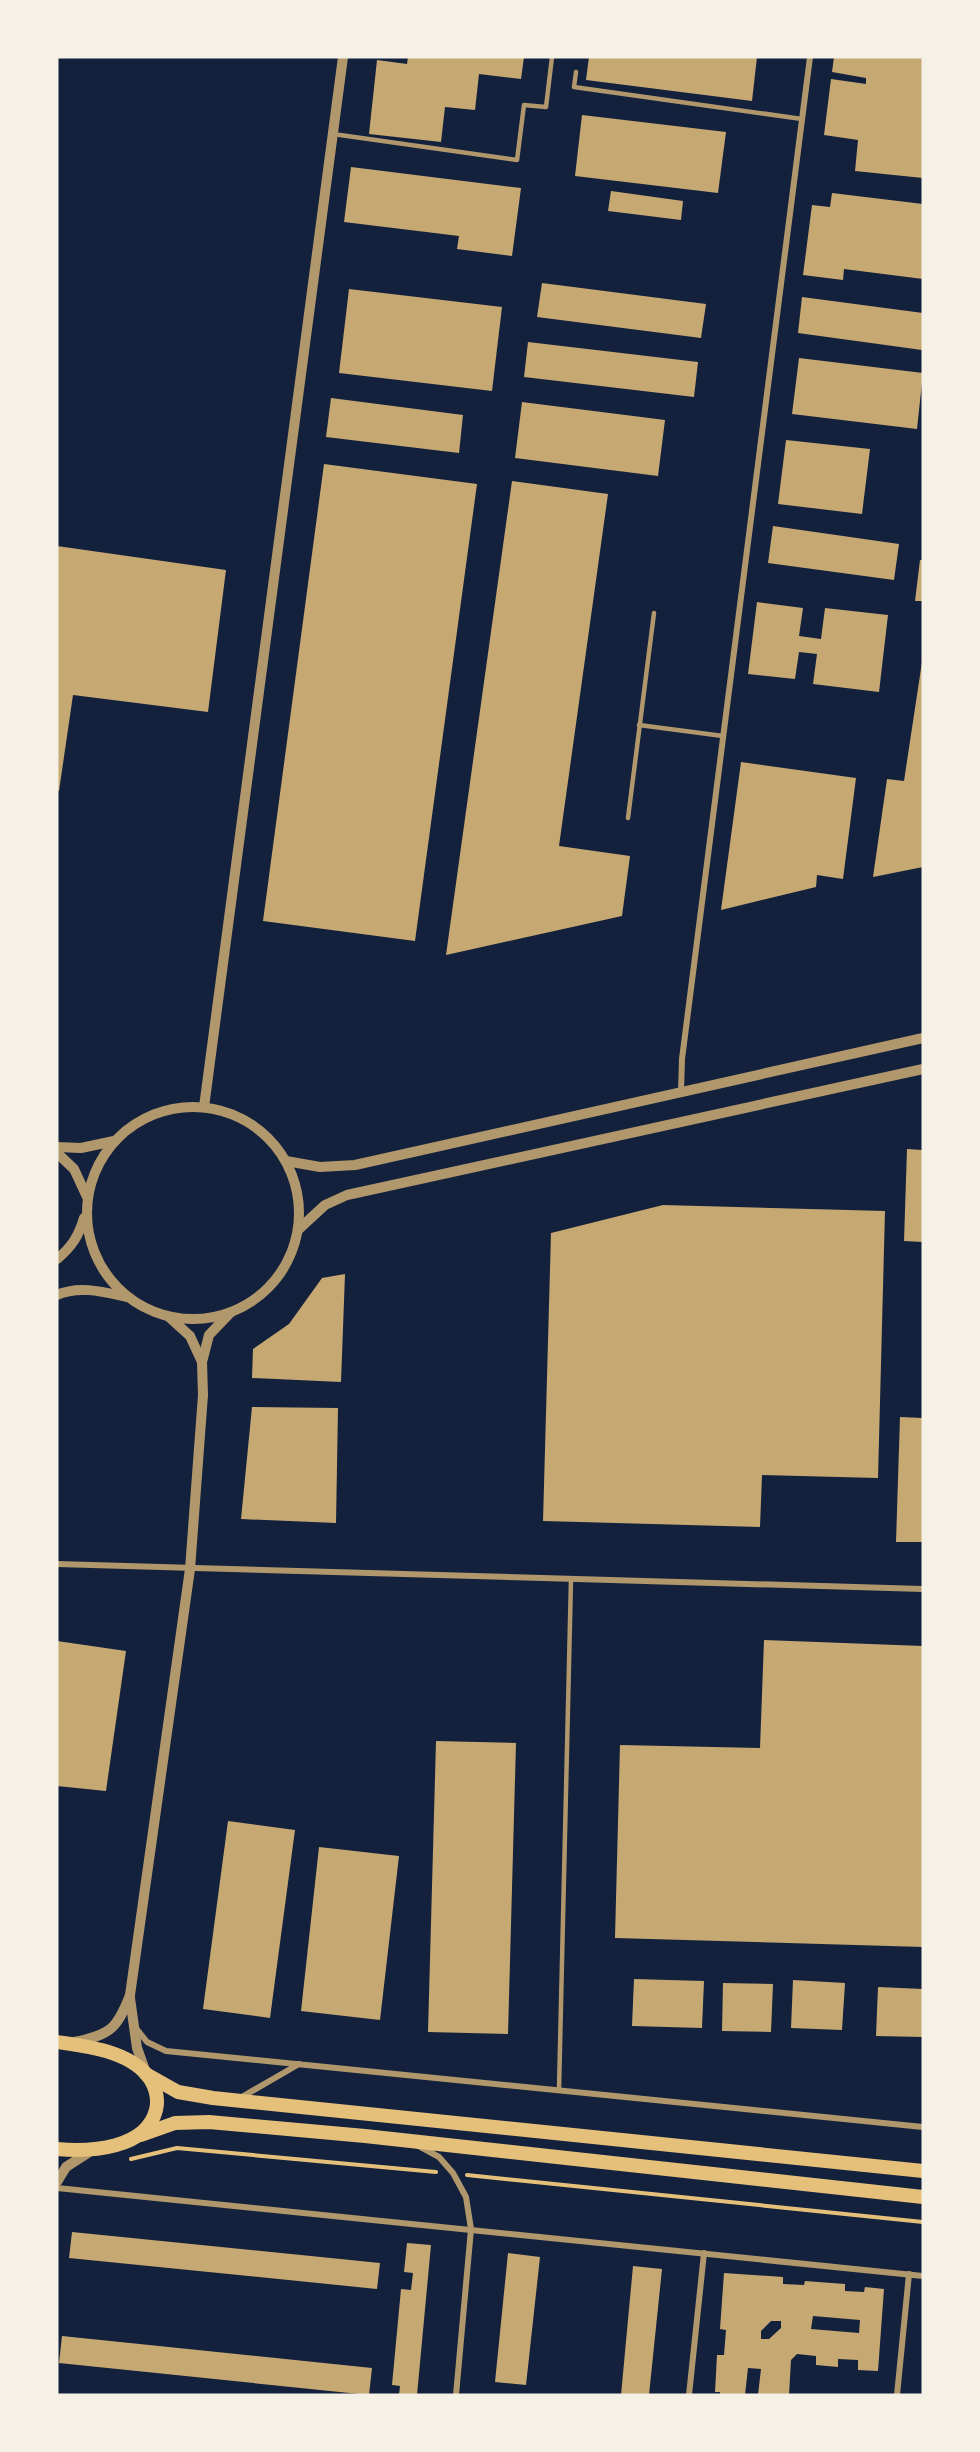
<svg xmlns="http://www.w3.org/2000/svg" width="980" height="2452" font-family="'Crimson Pro',serif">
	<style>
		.building { fill: #c6a872; fill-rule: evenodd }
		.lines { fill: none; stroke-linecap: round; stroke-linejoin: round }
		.path { stroke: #e5c07b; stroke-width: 4 }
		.service { stroke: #b1986c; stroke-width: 4.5 }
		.minor { stroke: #b1986c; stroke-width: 6 }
		.tertiary { stroke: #b1986c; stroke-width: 10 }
		.primary { stroke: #e5c07b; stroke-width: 14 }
	</style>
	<rect width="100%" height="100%" fill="#14213d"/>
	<g class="building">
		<path d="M408 57H524L521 79 479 74 475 110 445 107 441 142 369 134 377 60 407 64Z"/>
		<path d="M589 57H757L752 101 586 80Z"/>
		<path d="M834 57H923V178L855 171 858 140 824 135 831 79 866 84V78L832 72Z"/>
		<path d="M582 115 726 132 718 193 575 176Z"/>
		<path d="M351 167 521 188 512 256 457 249 459 236 344 222Z"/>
		<path d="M611 191 683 201 681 220 608 211Z"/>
		<path d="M832 193 923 204V279L844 269 843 280 803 275 812 205 830 207Z"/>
		<path d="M542 283 706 304 701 338 537 317Z"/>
		<path d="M349 289 502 307 492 391 339 373Z"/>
		<path d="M802 297 923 313 922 350 798 333Z"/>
		<path d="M528 342 698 362 694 397 524 377Z"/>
		<path d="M799 358 923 373 917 429 792 414Z"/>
		<path d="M331 398 463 415 459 453 326 437Z"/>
		<path d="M522 402 665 420 658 476 515 458Z"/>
		<path d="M786 440 870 449 862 514 778 504Z"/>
		<path d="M324 464 477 484 415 941 263 921Z"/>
		<path d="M512 481 608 494 559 846 630 856 622 916 446 955Z"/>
		<path d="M773 526 899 544 894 580 768 563Z"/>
		<path d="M57 546 226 570 208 712 73 695 59 791H57Z"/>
		<path d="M920 560H923V601H915Z"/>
		<path d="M757 602 803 608 799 636 821 639 825 608 888 615 879 692 813 684 817 654 799 652 795 679 748 674Z"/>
		<path d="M922 662 923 867 873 877 887 779 904 781Z"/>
		<path d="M741 762 856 778 843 879 817 875 816 887 721 910Z"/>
		<path d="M907 1149 923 1150V1242L904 1241Z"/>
		<path d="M663 1205 885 1211 878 1478 762 1475 760 1527 543 1521 551 1233Z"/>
		<path d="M345 1274 341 1382 252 1378 253 1349 289 1324 322 1278Z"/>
		<path d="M252 1407 338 1408 336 1523 241 1519Z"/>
		<path d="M900 1417 923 1418V1542H896Z"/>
		<path d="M764 1640 923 1646V1947L615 1938 620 1745 760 1748Z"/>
		<path d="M57 1641 126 1651 106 1791 57 1786Z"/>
		<path d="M436 1741 516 1743 508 2034 428 2032Z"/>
		<path d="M228 1821 295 1830 270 2018 203 2009Z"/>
		<path d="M319 1847 399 1856 380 2020 301 2011Z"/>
		<path d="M634 1979 704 1981 702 2028 632 2026Z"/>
		<path d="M793 1980 845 1983 842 2030 791 2028Z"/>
		<path d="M723 1983 773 1984 771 2032 722 2031Z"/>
		<path d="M878 1987 923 1989V2037L876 2036Z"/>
		<path d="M72 2232 380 2263 377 2289 69 2258Z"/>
		<path d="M407 2243 431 2245 417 2395H399L400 2386 392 2385 401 2289 411 2290 413 2273 404 2272Z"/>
		<path d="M508 2253 540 2257 526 2385 495 2382Z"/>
		<path d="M633 2266 662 2269 649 2395H621Z"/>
		<path d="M724 2273 783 2277V2284L804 2285 805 2281 845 2284V2291L864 2292 865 2287 884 2289 878 2371 858 2370V2360L838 2359V2367L816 2365V2356L797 2354 791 2360 789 2395H758L761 2369 748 2368 745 2395H720V2392H715L717 2355H724L726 2330 720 2329ZM813 2316 860 2320 859 2333 811 2329ZM771 2321H781V2328L769 2339H761V2331Z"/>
		<path d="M62 2336 372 2368 369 2395 59 2363Z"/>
	</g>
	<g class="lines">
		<g class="path">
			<path d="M131 2159 177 2148 436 2172"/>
			<path d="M467 2175 923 2222"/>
		</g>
		<g class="service">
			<path d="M576 72 574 87 802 119"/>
			<path d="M333 134 517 160 524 105 546 107 552 57"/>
			<path d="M639 725 723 736"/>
			<path d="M628 818 654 613"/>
			<path d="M559 2089 571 1579"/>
		</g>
		<g class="minor">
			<path d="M681 1092 682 1059 810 57"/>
			<path d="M57 1564 923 1589"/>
			<path d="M135 2027 147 2042 166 2051 923 2127"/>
			<path d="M240 2098 299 2064"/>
			<path d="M417 2145 439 2157 453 2173 466 2197 471 2229 456 2395"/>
			<path d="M57 2188 923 2276"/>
			<path d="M689 2395 704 2253"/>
			<path d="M897 2395 909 2274"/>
		</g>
		<g class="tertiary">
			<path d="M204 1107 343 57"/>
			<circle cx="193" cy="1213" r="106"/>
			<path d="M57 1147 81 1148 114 1141"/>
			<path d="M57 1153 74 1169 87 1197"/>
			<path d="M286 1161 320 1167 355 1165 923 1038"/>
			<path d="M299 1229 325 1205 347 1195 923 1069"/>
			<path d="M57 1259C72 1247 79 1235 84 1218"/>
			<path d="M57 1295C79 1285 104 1292 127 1297"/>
			<path d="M169 1317 190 1336 202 1362"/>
			<path d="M130 1998 137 2048 146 2073"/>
			<path d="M74 2042C110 2035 117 2029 130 1995L190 1569 203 1395 202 1362 209 1335 231 1312"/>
			<path d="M57 2182 66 2167 94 2149"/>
		</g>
		<g class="primary">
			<path d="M57 2042C86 2046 127 2051 147 2075 155 2084 159 2098 156 2110 146 2149 91 2152 57 2149"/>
			<path d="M146 2074 178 2092 213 2098 923 2171"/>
			<path d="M141 2135 175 2123 209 2122 365 2136 923 2197"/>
		</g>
	</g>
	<rect width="980" height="2452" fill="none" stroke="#f6f1e7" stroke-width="117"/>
</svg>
